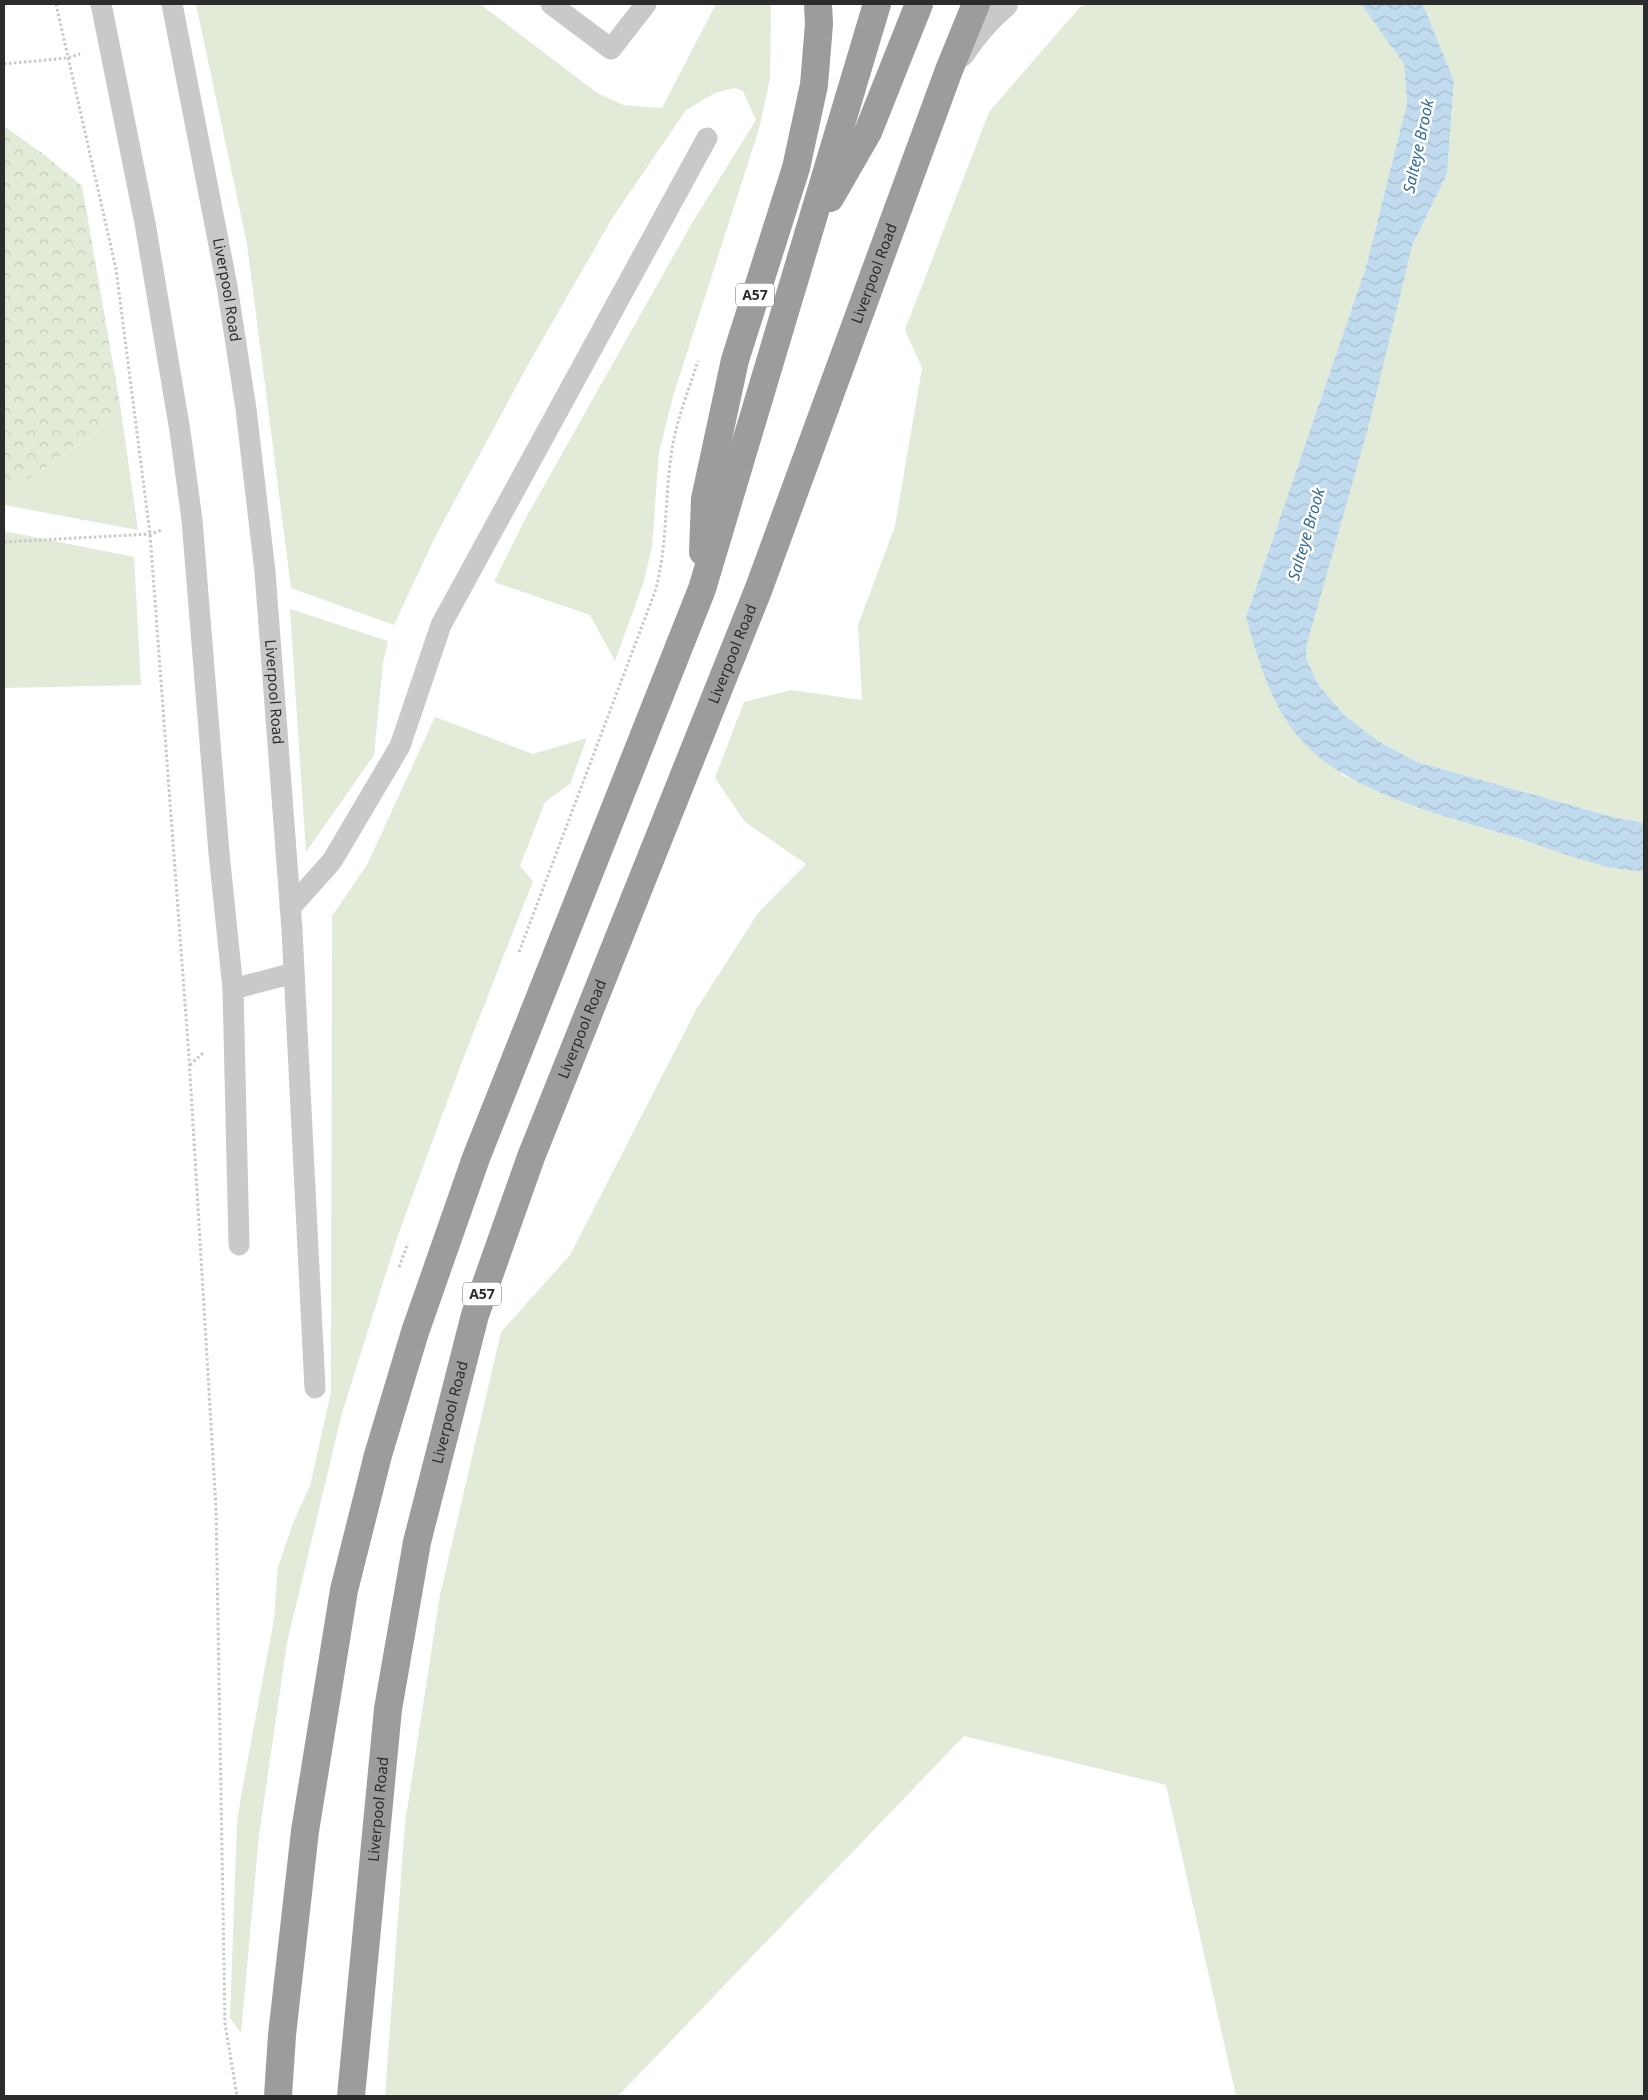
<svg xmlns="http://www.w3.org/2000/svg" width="1648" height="2100" font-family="'Noto Sans',sans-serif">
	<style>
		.green { fill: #e1ebd7 }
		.forest { fill: url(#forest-crowns) }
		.water { fill: url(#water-waves) }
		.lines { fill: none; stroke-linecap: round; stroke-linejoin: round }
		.path { stroke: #c9c9c9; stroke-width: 3; stroke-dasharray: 2.5 2.5; stroke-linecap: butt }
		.service { stroke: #c9c9c9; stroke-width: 21 }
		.minor { stroke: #c9c9c9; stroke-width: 28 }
		.trunk { stroke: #9c9c9c; stroke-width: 28 }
		.labels { text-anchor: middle; stroke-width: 5; stroke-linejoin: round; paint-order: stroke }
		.shield { fill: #fff; stroke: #6b6b6b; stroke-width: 1 }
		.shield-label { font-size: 14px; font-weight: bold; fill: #2c2c2c }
		.street-label { font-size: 15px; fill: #2c2c2c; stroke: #fff }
		.water-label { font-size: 16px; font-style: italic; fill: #346b94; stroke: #fff }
	</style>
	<defs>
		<pattern id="forest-crowns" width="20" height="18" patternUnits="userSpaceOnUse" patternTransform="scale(1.25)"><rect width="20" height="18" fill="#e1ebd7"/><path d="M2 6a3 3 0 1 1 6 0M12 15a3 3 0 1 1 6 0" fill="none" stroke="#c1cab9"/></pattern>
		<pattern id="water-waves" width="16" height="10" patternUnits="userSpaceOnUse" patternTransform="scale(1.25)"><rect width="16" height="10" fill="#c1dbee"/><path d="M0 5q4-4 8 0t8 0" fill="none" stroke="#a6bccc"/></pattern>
	</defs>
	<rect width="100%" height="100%" fill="#fff"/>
	<g class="green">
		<path d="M196 4H480L596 92 623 105 662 108 716 4H771L770 79 759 129 674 393 659 452 652 546 644 581 615 661 590 615 494 582 523 523 692 223 756 120 743 91 734 88 715 93 686 110 613 217 529 363 435 537 394 625 291 588 247 244Z"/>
		<path d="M1087 4H1361L1404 64 1407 103 1366 267 1246 617 1342 775 1380 792 1449 818 1614 868 1644 871V2096H1236L1166 1785 964 1736 618 2096H385L405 1823 440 1595 501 1332 570 1255 696 1010 758 913 806 864 745 822 715 778 744 702 791 690 862 700 858 625 895 526 922 368 905 330 989 112 1080 7Z"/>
		<path d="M1423 4H1644V823L1613 817 1417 762 1378 741 1345 716 1318 684 1306 658 1307 644 1412 246 1447 174 1454 81Z"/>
		<path d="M120 404 138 530 4 505V493H8L94 434Z"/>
		<path d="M4 531 134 557 141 685 4 688Z"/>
		<path d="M290 609 388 641 383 663 374 755 306 852Z"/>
		<path d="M435 717 533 754 587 738 570 784 545 802 520 866 533 881 458 1072 398 1235 342 1413 287 1643 259 1835 241 2033 230 2018 237 1824 241 1796 274 1619 278 1567 293 1523 310 1486 331 1392 332 916 367 865Z"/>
	</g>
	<path class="forest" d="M4 126 46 156 82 186 120 404 94 434 8 493H4Z"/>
	<path class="water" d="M1361 4H1423L1454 81 1447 174 1412 246 1368 428 1307 644 1306 658 1318 684 1345 716 1378 741 1417 762 1613 817 1644 823V871C1634 870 1624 870 1614 868 1582 862 1551 849 1520 839 1455 819 1354 795 1307 746 1272 711 1259 663 1246 617L1366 267 1407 103 1404 64Z"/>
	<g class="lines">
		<g class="path">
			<path d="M56 4 116 269 150 534 189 1057 216 1508 225 2024 237 2096"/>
			<path d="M4 64 67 58 80 54"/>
			<path d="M4 542 150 534 162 530"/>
			<path d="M519 952 656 589C667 545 665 500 671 456 675 424 688 392 698 361"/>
			<path d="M190 1065 204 1052"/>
			<path d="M399 1267 408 1243"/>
		</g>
		<g class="service">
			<path d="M101 4 145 223 180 431 192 520 219 853 233 989 239 1245"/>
			<path id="s1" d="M172 4 227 286 246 409 265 572 292 930 315 1388"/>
			<path d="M551 4 611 49 646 4"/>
			<path d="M290 908 332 861 400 746 441 625 707 138"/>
			<path d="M233 989 294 973"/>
		</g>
		<path class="minor" d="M961 53C973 35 987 18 1004 4"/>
		<g class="trunk">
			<path d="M830 198 868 132 919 4"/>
			<path d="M703 552 705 499 735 360 796 168 814 85 819 24 818 4"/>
			<path d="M278 2096 282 2035 305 1831 344 1590 378 1455 415 1332 476 1158 702 589 877 4"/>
			<path id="s2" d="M351 2096 388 1709 417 1542 475 1315 531 1157 759 588 949 70 976 4"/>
		</g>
	</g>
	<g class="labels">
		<g class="shield">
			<rect x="736" y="283.5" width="38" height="23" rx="4"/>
			<rect x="463" y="1282.5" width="38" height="23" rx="4"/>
		</g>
		<g class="shield-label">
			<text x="755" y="300">A57</text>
			<text x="482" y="1299">A57</text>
		</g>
		<g class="street-label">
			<text dy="5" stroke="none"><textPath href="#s2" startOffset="1908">Liverpool Road</textPath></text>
			<text dy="5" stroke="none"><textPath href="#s1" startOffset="291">Liverpool Road</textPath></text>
			<text dy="5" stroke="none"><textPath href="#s2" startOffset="1502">Liverpool Road</textPath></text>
			<text dy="5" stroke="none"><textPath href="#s1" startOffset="696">Liverpool Road</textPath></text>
			<text dy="5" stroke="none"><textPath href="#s2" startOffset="1098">Liverpool Road</textPath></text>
			<text dy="5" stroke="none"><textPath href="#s2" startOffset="692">Liverpool Road</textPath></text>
			<text dy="5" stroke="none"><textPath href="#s2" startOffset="288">Liverpool Road</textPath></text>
		</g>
		<g class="water-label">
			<text transform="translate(1418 146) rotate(-78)" y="6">Salteye Brook</text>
			<text transform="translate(1306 534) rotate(-74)" y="6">Salteye Brook</text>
		</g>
	</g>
	<rect width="1648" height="2100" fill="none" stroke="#2c2c2c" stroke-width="10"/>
</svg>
